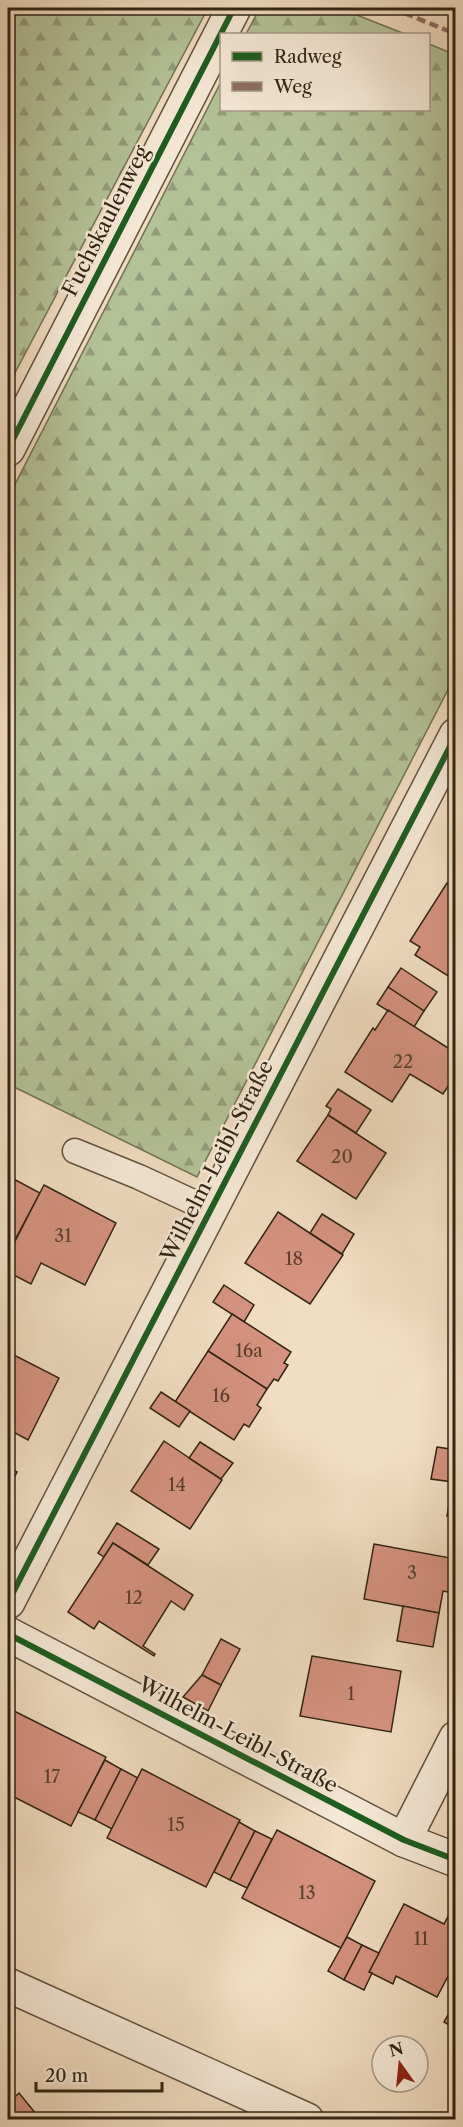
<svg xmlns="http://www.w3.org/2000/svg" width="463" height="2127" font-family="'Libre Caslon Text',serif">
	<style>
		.forest { fill: url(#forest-firs); stroke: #727356; stroke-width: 1.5 }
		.building { fill: #d59280; stroke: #312413; stroke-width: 1.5 }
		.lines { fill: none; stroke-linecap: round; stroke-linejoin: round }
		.service-casing { stroke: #61523f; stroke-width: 27 }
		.minor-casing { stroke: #61523f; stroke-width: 36 }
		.tertiary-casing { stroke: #61523f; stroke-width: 36 }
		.service { stroke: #f6e9d7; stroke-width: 24 }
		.minor { stroke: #f6e9d7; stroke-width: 33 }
		.tertiary { stroke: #f6e9d7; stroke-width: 33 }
		.quiet { stroke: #8d6e63; stroke-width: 4.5; stroke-dasharray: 9 4.5; stroke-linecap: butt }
		.cycleway-casing { stroke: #f6e9d7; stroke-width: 10 }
		.cycleway { stroke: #1b5e20; stroke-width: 6 }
		.labels { text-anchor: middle; stroke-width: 5; stroke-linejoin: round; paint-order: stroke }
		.number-label { font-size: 18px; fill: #5a402e }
		.street-label { font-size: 21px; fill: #312413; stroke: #f6e9d7 }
	</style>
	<defs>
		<pattern id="forest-firs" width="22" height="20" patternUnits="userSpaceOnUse" patternTransform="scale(1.5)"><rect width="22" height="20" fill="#b4c298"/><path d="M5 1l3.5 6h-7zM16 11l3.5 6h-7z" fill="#939d7b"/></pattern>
	</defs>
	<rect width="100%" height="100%" fill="#f1ddc2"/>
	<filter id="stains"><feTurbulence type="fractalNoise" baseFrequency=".00333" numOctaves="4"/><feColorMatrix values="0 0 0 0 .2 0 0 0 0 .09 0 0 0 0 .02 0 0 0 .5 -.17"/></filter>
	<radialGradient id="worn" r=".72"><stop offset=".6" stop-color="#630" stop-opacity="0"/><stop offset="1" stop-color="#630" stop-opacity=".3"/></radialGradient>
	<g class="forest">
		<path d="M8 8H208L8 386Z"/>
		<path d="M260 8H339L405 34H246Z"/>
		<path d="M429 44 456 55 455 676 197 1177 8 1084V498L221 82 222 110H428Z"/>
	</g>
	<g class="building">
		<path d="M447 883 456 888V981L415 955 420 947 410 941Z"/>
		<path d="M401 968 437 992 424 1011 388 987Z"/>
		<path d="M388 987 424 1011 414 1027 377 1004Z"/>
		<path d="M388 1010 456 1053V1074L443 1094 410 1074 392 1102 345 1072 373 1028 375 1030Z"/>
		<path d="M338 1089 371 1110 356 1133 328 1115 331 1109 326 1106Z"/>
		<path d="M328 1115 386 1153 356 1199 297 1161Z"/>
		<path d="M8 1176 40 1193 10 1249 8 1248Z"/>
		<path d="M44 1185 116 1223 85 1285 41 1263 31 1284 8 1272V1255Z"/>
		<path d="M278 1212 343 1255 310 1304 245 1263Z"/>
		<path d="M322 1214 354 1234 342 1254 310 1233Z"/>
		<path d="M224 1285 254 1305 244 1322 213 1302Z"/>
		<path d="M232 1314 291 1352 284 1363 288 1365 278 1381 274 1379 267 1389 208 1351Z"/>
		<path d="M208 1351 267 1389 257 1405 261 1408 249 1427 244 1424 234 1440 175 1402Z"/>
		<path d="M8 1352 59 1378 28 1440 8 1429Z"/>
		<path d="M161 1392 190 1411 179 1427 150 1408Z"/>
		<path d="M164 1441 222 1480 190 1529 131 1491Z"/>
		<path d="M200 1442 233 1463 221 1479 189 1458Z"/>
		<path d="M437 1447 456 1450V1518L447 1516 453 1482 431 1479Z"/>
		<path d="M8 1466 17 1472 8 1490Z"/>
		<path d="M117 1523 159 1549 148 1565 113 1543 104 1557 98 1553Z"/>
		<path d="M113 1543 193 1595 184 1610 171 1601 143 1646 155 1654 154 1656 99 1621 94 1629 68 1612Z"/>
		<path d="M374 1544 456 1559 454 1593 443 1591 439 1613 364 1599Z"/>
		<path d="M403 1606 439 1613 433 1647 397 1641Z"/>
		<path d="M221 1639 240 1649 221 1685 202 1675Z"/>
		<path d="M312 1656 401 1671 391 1732 300 1716Z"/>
		<path d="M202 1675 221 1685 208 1711 183 1697Z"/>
		<path d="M8 1708 106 1757 71 1826 8 1794Z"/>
		<path d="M105 1760 121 1769 95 1820 78 1812Z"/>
		<path d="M121 1769 138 1778 112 1829 95 1820Z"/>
		<path d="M142 1769 240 1820 206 1887 107 1838Z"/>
		<path d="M239 1822 255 1831 230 1880 214 1872Z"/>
		<path d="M277 1830 375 1881 341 1948 242 1898Z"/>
		<path d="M255 1831 272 1839 247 1888 230 1880Z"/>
		<path d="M404 1904 444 1924 451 1911 456 1914V1961L437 1997 396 1976 393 1984 369 1972Z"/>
		<path d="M347 1937 362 1945 344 1980 328 1971Z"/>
		<path d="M362 1945 379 1953 369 1972 372 1973 364 1990 344 1980Z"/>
		<path d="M456 2001V2029L444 2022Z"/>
		<path d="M19 2093 41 2120H8V2103Z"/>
	</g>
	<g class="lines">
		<g class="service-casing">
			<path id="service" d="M75 1151 139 1177 210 1210"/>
		</g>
		<g class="minor-casing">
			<g id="minor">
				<path d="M8 449 234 8"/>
				<path d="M8 1602 456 735"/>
				<path d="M8 1634 404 1840 456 1860"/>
				<path d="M404 1840 456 1738"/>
			</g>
		</g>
		<g class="tertiary-casing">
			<path id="tertiary" d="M8 1985 307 2120"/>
		</g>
		<use href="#service" class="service"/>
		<use href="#minor" class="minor"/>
		<use href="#tertiary" class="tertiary"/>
		<path class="quiet" d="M392 8 456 34"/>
		<g class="cycleway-casing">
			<g id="cycleway">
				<path d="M8 449 234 8"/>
				<path d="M8 1602 456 735"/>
				<path d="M8 1634 404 1840 456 1860"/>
			</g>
		</g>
		<use href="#cycleway" class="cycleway"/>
	</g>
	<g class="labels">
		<g class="number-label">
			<text x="403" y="1068">22</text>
			<text x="342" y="1163">20</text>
			<text x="63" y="1242">31</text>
			<text x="294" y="1265">18</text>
			<text x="249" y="1357">16a</text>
			<text x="221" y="1402">16</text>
			<text x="177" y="1491">14</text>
			<text x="412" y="1579">3</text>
			<text x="134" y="1604">12</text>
			<text x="351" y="1700">1</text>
			<text x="52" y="1783">17</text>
			<text x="176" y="1831">15</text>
			<text x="307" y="1899">13</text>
			<text x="421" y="1945">11</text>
		</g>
		<g class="street-label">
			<text transform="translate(106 221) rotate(-63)" y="7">Fuchskaulenweg</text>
			<text transform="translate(217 1161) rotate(-63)" y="7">Wilhelm-Leibl-Straße</text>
			<text transform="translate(238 1735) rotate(28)" y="7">Wilhelm-Leibl-Straße</text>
		</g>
	</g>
	<rect width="463" height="2127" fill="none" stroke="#f1ddc2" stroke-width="30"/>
	<rect x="9" y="9" width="445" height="2109" fill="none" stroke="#312413" stroke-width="3"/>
	<rect x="15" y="15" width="433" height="2097" fill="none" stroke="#312413" stroke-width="1.5"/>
	<rect x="220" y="33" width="210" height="78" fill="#f6e9d7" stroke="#a79a89" stroke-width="1.5"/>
	<rect x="232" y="52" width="30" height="9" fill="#1b5e20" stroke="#a79a89" stroke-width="1.5"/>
	<text x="274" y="63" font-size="18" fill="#312413">Radweg</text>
	<rect x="232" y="82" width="30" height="9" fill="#8d6e63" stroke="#a79a89" stroke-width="1.5"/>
	<text x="274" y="93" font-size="18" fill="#312413">Weg</text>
	<g transform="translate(400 2064) rotate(345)"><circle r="28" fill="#f6e9d7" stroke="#a79a89" stroke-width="1.5"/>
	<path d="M0-4.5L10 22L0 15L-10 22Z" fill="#8f2418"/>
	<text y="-9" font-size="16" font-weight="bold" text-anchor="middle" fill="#312413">N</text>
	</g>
	<path d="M36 2082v9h126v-9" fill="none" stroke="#312413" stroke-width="3"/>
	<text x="45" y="2082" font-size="18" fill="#312413" stroke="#f6e9d7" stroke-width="4.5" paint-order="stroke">20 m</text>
	<rect width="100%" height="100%" filter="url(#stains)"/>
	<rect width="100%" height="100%" fill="url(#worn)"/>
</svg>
